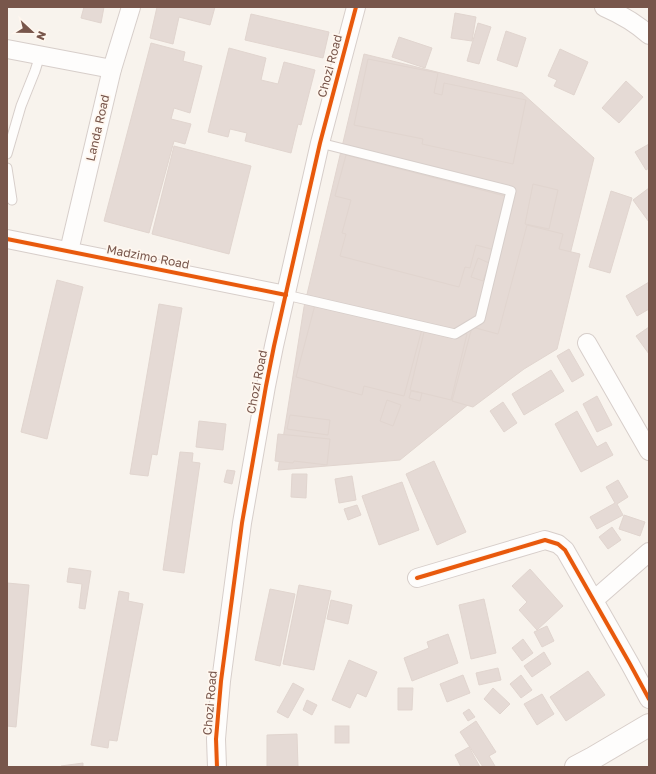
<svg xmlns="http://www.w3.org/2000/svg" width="656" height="774" font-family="'Golos Text',sans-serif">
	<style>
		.building { fill: #e5dad5; stroke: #e1d5cf }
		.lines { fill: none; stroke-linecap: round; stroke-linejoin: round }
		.lane-casing { stroke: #d7ceca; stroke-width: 11 }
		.street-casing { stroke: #d7ceca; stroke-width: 20 }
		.secondary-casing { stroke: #d8cec9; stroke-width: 24 }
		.lane { stroke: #fefdfc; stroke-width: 9 }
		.street { stroke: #fefdfc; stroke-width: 18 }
		.secondary { stroke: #fefdfc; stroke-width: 22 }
		.cycleway-casing { stroke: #fff7ef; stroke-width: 6 }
		.cycleway { stroke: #e8590c; stroke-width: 4 }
		.labels { text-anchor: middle; stroke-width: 3.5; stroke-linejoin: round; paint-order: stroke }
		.street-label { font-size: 12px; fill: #78564b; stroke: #fff7ef }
	</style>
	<rect width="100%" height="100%" fill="#f8f3ed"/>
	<g class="building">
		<path d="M84 7H104L101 23 81 18Z"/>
		<path d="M157 7H215L210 25 179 17 173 44 150 38Z"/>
		<path d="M455 13 476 17 472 41 451 38Z"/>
		<path d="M251 14 329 32 323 58 245 40Z"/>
		<path d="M478 23 491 27 479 64 467 61Z"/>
		<path d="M506 31 526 38 517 67 497 60Z"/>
		<path d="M399 37 432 48 425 68 392 57Z"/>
		<path d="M151 43 185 52 183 61 202 66 190 113 174 108 171 119 191 124 185 144 174 141 149 233 104 221Z"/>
		<path d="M229 48 266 58 261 80 278 84 284 62 315 70 301 125 298 124 291 153 245 141 247 133 230 129 228 137 208 132Z"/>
		<path d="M560 49 588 62 574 95 554 86 557 80 548 76Z"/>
		<path d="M364 54 522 93 594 158 549 339 400 460 278 470 304 307Z"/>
		<path d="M368 59 438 73 434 93 442 95 444 83 526 100 513 164 422 144 423 139 354 125Z"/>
		<path d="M626 81 643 97 619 123 602 108Z"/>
		<path d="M649 144V168L646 170 635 152Z"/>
		<path d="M174 146 251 166 229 254 152 234Z"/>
		<path d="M346 155 509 197 495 250 476 245 470 268 465 267 459 287 340 256 346 234 342 233 351 200 335 196Z"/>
		<path d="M533 184 558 190 549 229 525 224Z"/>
		<path d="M649 188V222L633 200Z"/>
		<path d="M611 191 632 198 610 273 589 267Z"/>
		<path d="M527 225 563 234 559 249 580 254 557 349 524 369 473 407 452 401 472 327 498 334Z"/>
		<path d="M478 258 489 263 483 281 471 277Z"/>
		<path d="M57 280 83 287 47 439 21 432Z"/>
		<path d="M649 282V309L637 316 626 296Z"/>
		<path d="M316 301 422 329 404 396 364 386 362 395 296 377Z"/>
		<path d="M159 304 182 308 157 455 152 454 148 476 130 474Z"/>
		<path d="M426 324 467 334 451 400 410 390Z"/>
		<path d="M649 327V354L636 336Z"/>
		<path d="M569 349 584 375 572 382 557 356Z"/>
		<path d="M551 370 564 391 524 415 512 394Z"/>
		<path d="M411 391 422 393 420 401 409 398Z"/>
		<path d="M597 396 612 425 597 432 583 404Z"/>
		<path d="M387 400 401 405 393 426 380 421Z"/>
		<path d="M503 402 517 423 504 432 490 411Z"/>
		<path d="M577 411 597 447 606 442 613 455 581 472 555 424Z"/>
		<path d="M290 415 330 420 328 435 287 429Z"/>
		<path d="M199 421 226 424 223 450 196 447Z"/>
		<path d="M278 434 330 439 327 465 294 461 293 463 275 461Z"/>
		<path d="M180 452 193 453 192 462 200 463 184 573 163 570Z"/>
		<path d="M434 461 466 532 437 545 406 474Z"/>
		<path d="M227 470 235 471 232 484 224 482Z"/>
		<path d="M292 474H307L306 498 291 497Z"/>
		<path d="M352 476 356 500 339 503 335 479Z"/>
		<path d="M618 480 628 497 617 504 623 515 597 529 590 517 615 503 606 487Z"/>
		<path d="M402 482 419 530 379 545 362 496Z"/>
		<path d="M357 505 361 515 348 520 344 509Z"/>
		<path d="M624 515 645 522 640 536 619 529Z"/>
		<path d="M612 527 621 540 608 549 599 537Z"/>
		<path d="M69 568 91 571 85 609 79 608 82 584 67 582Z"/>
		<path d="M530 569 563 606 537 630 519 610 527 602 512 586Z"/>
		<path d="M7 583 29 585 16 727 7 726Z"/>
		<path d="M299 585 331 591 314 670 283 664Z"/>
		<path d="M270 589 295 594 280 666 255 660Z"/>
		<path d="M119 591 129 593 128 601 143 604 117 741 109 740 108 748 91 745Z"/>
		<path d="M484 599 496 653 471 659 459 605Z"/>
		<path d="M331 600 352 605 348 624 327 619Z"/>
		<path d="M547 626 554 641 542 647 534 632Z"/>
		<path d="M448 634 458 663 412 681 404 658 429 648 427 642Z"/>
		<path d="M523 639 533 653 522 661 512 648Z"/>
		<path d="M544 652 551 664 532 677 524 666Z"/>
		<path d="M349 660 377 672 366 697 357 693 350 708 332 700Z"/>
		<path d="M498 668 501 680 479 685 476 673Z"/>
		<path d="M588 671 605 695 566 721 550 697Z"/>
		<path d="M463 675 470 693 447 702 440 684Z"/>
		<path d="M521 675 532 690 521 698 510 684Z"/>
		<path d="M293 683 304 689 288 718 277 712Z"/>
		<path d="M398 688H413L412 710H398Z"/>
		<path d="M493 688 510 704 500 714 484 699Z"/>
		<path d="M542 694 554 714 537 725 524 704Z"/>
		<path d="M307 700 317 705 312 715 303 710Z"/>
		<path d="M469 709 475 717 468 721 463 713Z"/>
		<path d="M476 721 496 752 489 756 495 766 493 767H483L460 732Z"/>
		<rect x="335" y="726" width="14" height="17"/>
		<path d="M297 734 298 767H267V735Z"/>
		<path d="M469 747 480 767H461L455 755Z"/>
		<path d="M83 763V767H61V766Z"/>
	</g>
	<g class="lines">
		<g class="lane-casing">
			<g id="lane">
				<path d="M7 154 21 106 35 71 40 55"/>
				<path d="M7 168 12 200"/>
				<path d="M286 295 455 334 480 319 511 191 320 143"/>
			</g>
		</g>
		<g class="street-casing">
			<g id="street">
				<path d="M604 7C620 14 636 23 649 35"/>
				<path d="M7 49 112 69"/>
				<path d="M7 239 286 295"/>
				<path d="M69 251 112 69 131 7"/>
				<path d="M587 343 649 451"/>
				<path d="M417 578 545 540 558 544 565 550 630 664 649 699"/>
				<path d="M594 600 649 552"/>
				<path d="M217 767 216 739 221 681 242 523 266 386 274 346 320 143 356 7"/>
			</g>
		</g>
		<g class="secondary-casing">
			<path id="secondary" d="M576 767 593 758 649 725"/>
		</g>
		<use href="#lane" class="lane"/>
		<use href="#street" class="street"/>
		<use href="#secondary" class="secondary"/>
		<g class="cycleway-casing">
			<g id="cycleway">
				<path d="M7 239 286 295"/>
				<path d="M417 578 545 540 558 544 565 550 630 664 649 699"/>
				<path d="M217 767 216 739 221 681 242 523 266 386 274 346 320 143 356 7"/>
			</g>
		</g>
		<use href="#cycleway" class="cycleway"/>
	</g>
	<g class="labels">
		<g class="street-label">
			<text transform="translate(330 66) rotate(-75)" y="4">Chozi Road</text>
			<text transform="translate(98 128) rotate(-77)" y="4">Landa Road</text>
			<text transform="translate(148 257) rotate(11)" y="4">Madzimo Road</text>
			<text transform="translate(257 382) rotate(-79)" y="4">Chozi Road</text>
			<text transform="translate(210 703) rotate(-85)" y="4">Chozi Road</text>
		</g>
	</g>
	<rect width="656" height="774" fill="none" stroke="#78564b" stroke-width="16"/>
	<g transform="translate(32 32) rotate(112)" stroke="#fff7ef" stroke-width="3" paint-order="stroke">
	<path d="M0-3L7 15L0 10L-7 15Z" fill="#78564b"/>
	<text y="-6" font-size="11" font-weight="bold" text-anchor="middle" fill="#78564b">N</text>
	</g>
</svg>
